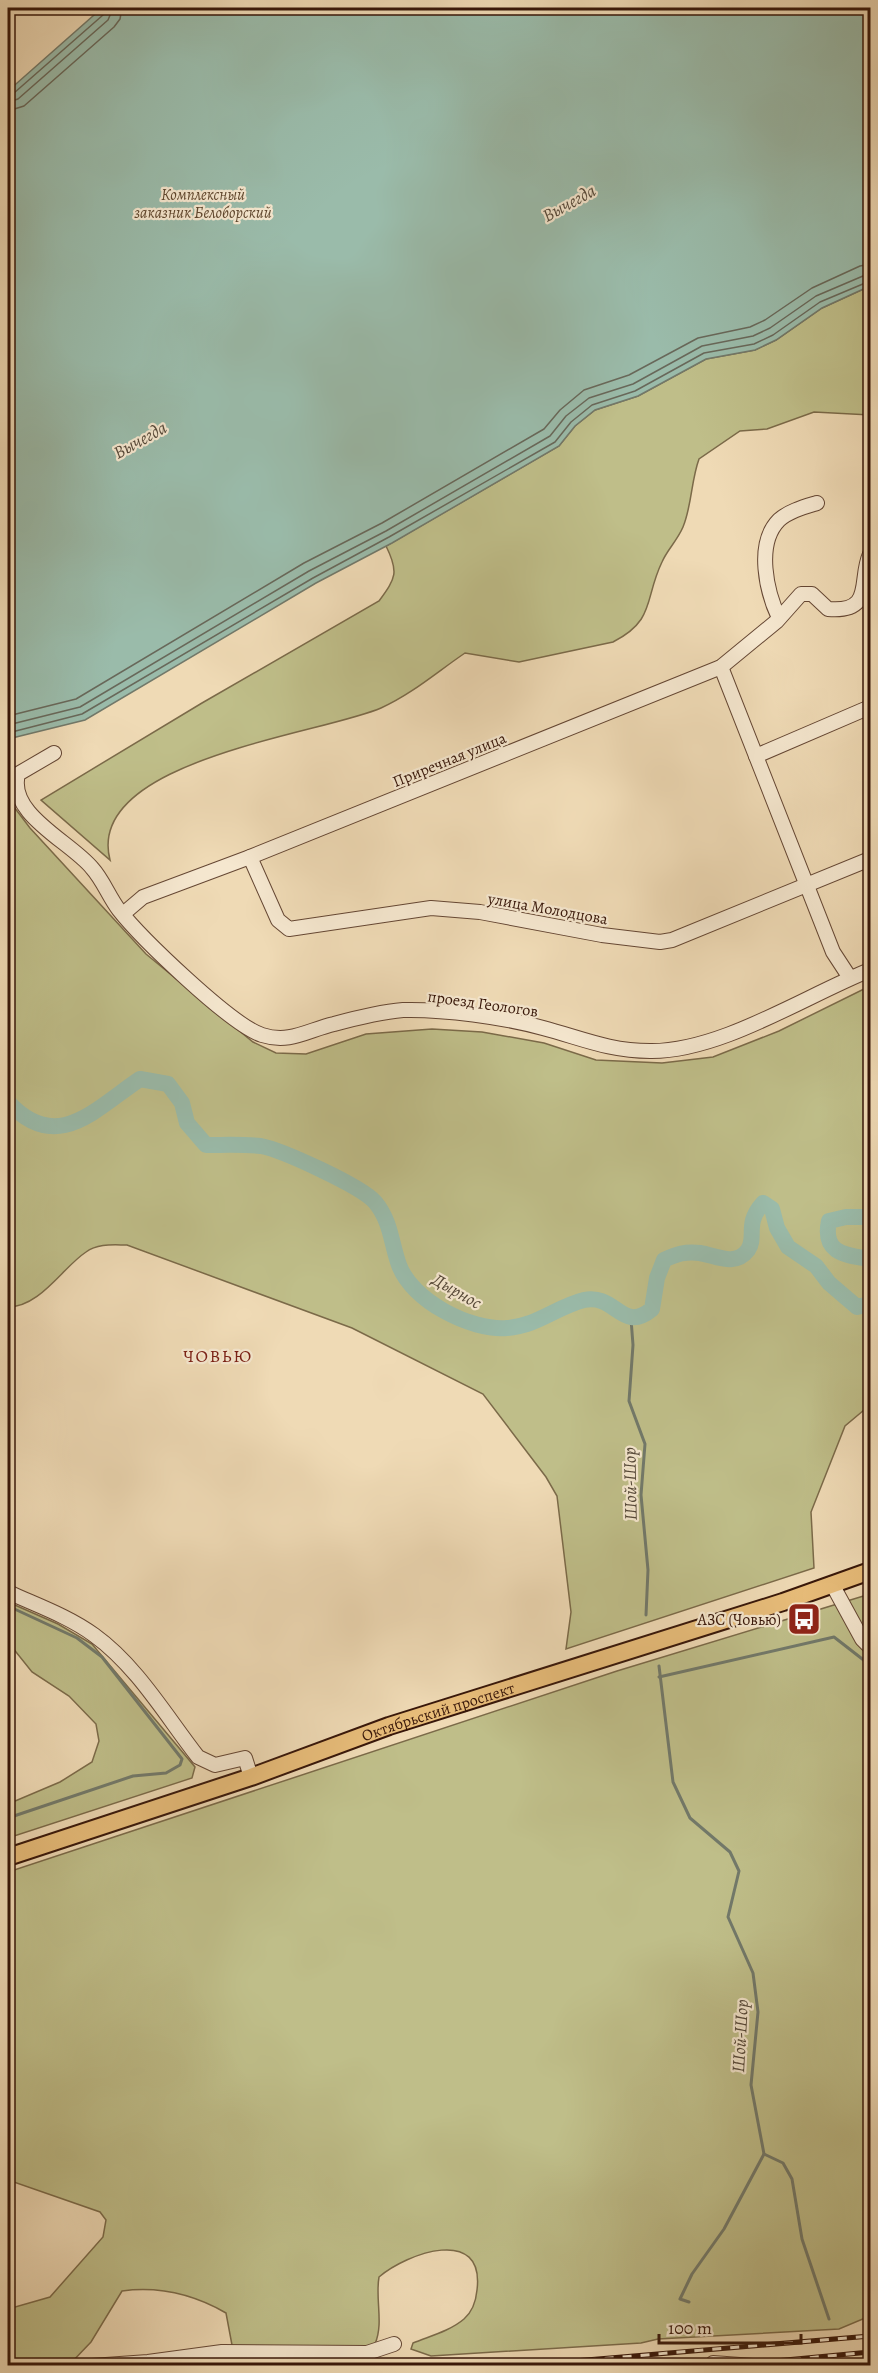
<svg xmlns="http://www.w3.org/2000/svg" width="878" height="2373" font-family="Alegreya,serif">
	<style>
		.green { fill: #bfbe89; stroke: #7b6a49; stroke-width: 1.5 }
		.water { fill: #9abbaa; stroke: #72796a; stroke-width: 1.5 }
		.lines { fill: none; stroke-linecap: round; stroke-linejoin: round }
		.shore { stroke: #68685a; stroke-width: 1.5 }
		.stream { stroke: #72796a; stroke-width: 3 }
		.river { stroke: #9abbaa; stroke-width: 16 }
		.minor-casing { stroke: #654734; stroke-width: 16 }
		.major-casing { stroke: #371609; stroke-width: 20 }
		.minor { stroke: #f5e7cf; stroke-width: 14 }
		.major { stroke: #e8bd7a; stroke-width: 16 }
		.rail-casing { stroke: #371609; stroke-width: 5 }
		.rail { stroke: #f5e7cf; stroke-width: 3; stroke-dasharray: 9; stroke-linecap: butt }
		.labels { text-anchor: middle; stroke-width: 4.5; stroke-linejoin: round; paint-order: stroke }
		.park-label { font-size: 16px; font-style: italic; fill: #60482f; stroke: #f5e7cf }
		.street-label { font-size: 16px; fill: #371609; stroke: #f5e7cf }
		.poi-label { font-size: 16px; fill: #371609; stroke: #f5e7cf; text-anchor: end }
		.water-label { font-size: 18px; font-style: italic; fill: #554839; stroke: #f5e7cf }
		.neighbourhood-label { font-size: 18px; letter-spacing: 1.5px; fill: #7a1f14; stroke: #f5e7cf }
	</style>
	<rect width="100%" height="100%" fill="#efdab5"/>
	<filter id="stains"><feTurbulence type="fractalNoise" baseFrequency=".00333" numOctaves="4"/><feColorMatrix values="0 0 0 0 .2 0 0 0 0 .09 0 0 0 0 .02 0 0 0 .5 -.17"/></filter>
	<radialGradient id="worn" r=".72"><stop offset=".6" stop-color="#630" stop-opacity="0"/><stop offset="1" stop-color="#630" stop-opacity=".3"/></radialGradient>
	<g class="green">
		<path d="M870 286V415L814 412 767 429 740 431 699 459C691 481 692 505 683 527 677 541 667 550 662 562 644 599 656 620 613 642L519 662 465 653C437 672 412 694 381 708 322 734 84 760 110 860L41 800 202 703 379 601C396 578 399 572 386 546L559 446 575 426 595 410 638 396 706 359 755 350 776 340 822 308Z"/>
		<path d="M8 799 30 828 146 954 253 1042 276 1053 306 1054 366 1034 432 1029 482 1032 544 1043 596 1060 662 1063 713 1057 779 1031 870 986V1405L845 1426 811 1512 814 1568 566 1649 571 1612 557 1496 546 1477 483 1394 352 1328 127 1245C114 1245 98 1243 86 1252 62 1268 40 1307 8 1307Z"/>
		<path d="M870 1594V2316L839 2329 658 2339 641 2343 431 2356 411 2349 413 2343C430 2336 450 2331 464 2319 472 2312 476 2301 477 2290 485 2225 407 2253 379 2277 375 2299 384 2323 375 2344L363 2347 246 2356 232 2345 226 2313C193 2294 159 2286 122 2291L91 2342 69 2365H8V2309L50 2297 103 2237 106 2220 100 2212 8 2180V1872L617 1671Z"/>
		<path d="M8 1602 58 1624 92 1644 195 1767 192 1778 8 1838V1804L60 1782 92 1762 99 1741 96 1724 69 1696 32 1672 8 1642Z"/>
	</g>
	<path class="water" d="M102 8H870V286L822 308 776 340 755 350 706 359 638 396 595 410 575 426 559 446 392 543 316 583 85 720 8 739V91Z"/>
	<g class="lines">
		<g class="shore">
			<path d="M8 95 14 93 103 15 105 8"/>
			<path d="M8 102 18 99 108 20 113 8"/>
			<path d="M8 111 24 106 114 27 120 19 122 8"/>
			<path d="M8 716 76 699 304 563 382 523 544 429 560 410 584 390 629 375 698 338 750 327 765 320 812 288 860 266 870 264"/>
			<path d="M8 725 80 707 309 571 386 531 550 436 566 416 589 398 633 384 702 346 753 336 770 328 816 296 870 273"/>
			<path d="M8 733 82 714 313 578 389 537 555 442 571 422 592 405 635 391 704 353 754 344 773 335 820 302 870 281"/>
		</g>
		<g class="stream">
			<path d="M631 1319 633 1345 629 1401 645 1444 641 1495 648 1570 646 1615"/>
			<path d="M8 1606 77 1638 102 1657 182 1759 180 1765 166 1773 133 1776 8 1818"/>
			<path d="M659 1666 673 1782 690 1818 730 1852 739 1871 728 1917 753 1973 758 2012 751 2085 764 2154 724 2229 692 2274 680 2299 689 2302"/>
			<path d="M659 1677 834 1637 870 1665"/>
			<path d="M764 2154 783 2163 792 2179 802 2239 829 2319"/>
		</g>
		<g class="river">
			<path d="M8 1102C57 1155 95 1109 140 1079L168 1084 182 1103 187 1123 206 1145C224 1145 243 1144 261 1146 282 1150 361 1186 375 1202 391 1221 391 1243 399 1265 412 1301 471 1331 507 1328 537 1326 556 1307 584 1300 616 1293 622 1334 652 1309L657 1278 664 1260C676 1254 686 1251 700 1253 717 1256 735 1267 748 1250 757 1237 744 1224 763 1203L772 1209 777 1228 788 1247 816 1266 829 1283 857 1307 870 1304"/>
			<path d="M870 1217H846L829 1221C822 1254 846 1255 870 1259"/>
		</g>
		<g class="minor-casing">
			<g id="minor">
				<path d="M779 618C767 593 755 544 779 520 789 511 804 507 817 503"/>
				<path d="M721 667 833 952 850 978"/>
				<path d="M54 753 18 774C7 814 71 842 92 868 103 880 109 897 119 910 141 938 231 1025 262 1035 290 1044 308 1030 334 1024 356 1018 380 1012 403 1010 444 1009 503 1017 543 1028 581 1038 609 1051 650 1051 720 1052 805 996 870 970"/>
				<path d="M756 756 870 707"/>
				<path d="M250 857 278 920 289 929 431 908 480 912 602 935 660 942 672 940 870 859"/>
				<path d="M123 914 143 897 250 857 721 667 777 621 801 594H812L828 609C875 613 858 580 870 554"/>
				<path d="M832 1584 862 1639 870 1647"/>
				<path d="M8 1592C36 1605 68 1616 94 1635 137 1666 166 1716 198 1757L215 1765 245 1758 251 1777"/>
				<path d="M713 2363 753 2366"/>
				<path d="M92 2366 148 2362 222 2352 367 2353 394 2344"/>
			</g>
		</g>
		<g class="major-casing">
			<g id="major">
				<path id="s1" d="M8 1857 251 1777 389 1726 783 1602 870 1571"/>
			</g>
		</g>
		<use href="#minor" class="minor"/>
		<use href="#major" class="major"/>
		<g class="rail-casing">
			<g id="rail">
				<path d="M648 2363 775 2361 870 2352"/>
				<path d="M515 2366 870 2336"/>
			</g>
		</g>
		<use href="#rail" class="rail"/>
	</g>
	<defs>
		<g id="bus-square" transform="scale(1.725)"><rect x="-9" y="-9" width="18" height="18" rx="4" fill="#8f2418" stroke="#f5e7cf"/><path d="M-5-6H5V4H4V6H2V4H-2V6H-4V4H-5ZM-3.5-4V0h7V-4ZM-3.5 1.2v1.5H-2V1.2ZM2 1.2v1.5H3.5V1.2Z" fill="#fff"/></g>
	</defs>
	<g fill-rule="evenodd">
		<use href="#bus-square" x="804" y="1619"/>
	</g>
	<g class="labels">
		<g class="park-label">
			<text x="203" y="200">Комплексный<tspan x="203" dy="18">заказник Белоборский</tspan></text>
		</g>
		<g class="street-label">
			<text transform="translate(449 759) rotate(-22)" y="6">Приречная улица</text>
			<text transform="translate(548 908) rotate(10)" y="6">улица Молодцова</text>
			<text transform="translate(483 1003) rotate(8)" y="6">проезд Геологов</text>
			<text dy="6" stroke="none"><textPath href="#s1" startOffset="454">Октябрьский проспект</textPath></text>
		</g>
		<g class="poi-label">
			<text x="781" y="1625">АЗС (Човью)</text>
		</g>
		<g class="water-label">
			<text transform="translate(569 203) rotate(-29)" y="6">Вычегда</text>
			<text transform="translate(140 440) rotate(-29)" y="6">Вычегда</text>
			<text transform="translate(457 1291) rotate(30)" y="6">Дырнос</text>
			<text transform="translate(630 1484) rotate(-91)" y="6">Шой-Шор</text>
			<text transform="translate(740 2036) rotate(-87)" y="6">Шой-Шор</text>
		</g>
		<g class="neighbourhood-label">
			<text x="218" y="1362">ЧОВЬЮ</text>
		</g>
	</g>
	<rect width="878" height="2373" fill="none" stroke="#efdab5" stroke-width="30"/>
	<rect x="9" y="9" width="860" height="2355" fill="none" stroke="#371609" stroke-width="3"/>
	<rect x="15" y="15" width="848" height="2343" fill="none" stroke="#371609" stroke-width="1.5"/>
	<path d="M659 2334v9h142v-9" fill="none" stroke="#371609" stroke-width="3"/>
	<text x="668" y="2334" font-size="18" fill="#371609" stroke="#f5e7cf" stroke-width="4.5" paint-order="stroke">100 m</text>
	<rect width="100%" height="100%" filter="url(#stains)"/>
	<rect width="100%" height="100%" fill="url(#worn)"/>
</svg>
